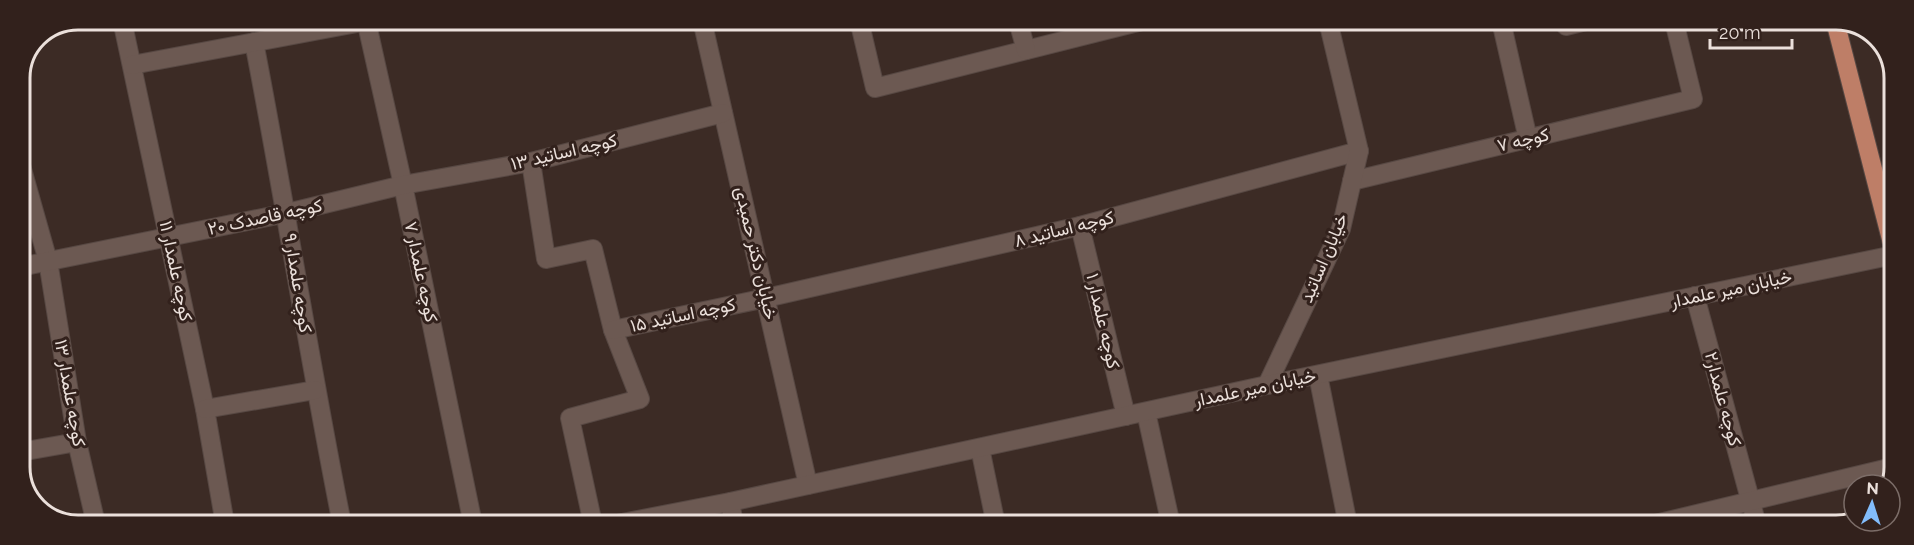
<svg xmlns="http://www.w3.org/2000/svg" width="1914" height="545" font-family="Raleway,Vazirmatn,sans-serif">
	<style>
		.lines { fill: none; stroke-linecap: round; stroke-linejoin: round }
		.minor-casing { stroke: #574843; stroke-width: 20 }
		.major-casing { stroke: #574843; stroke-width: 20 }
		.minor { stroke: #6c5952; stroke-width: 18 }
		.major { stroke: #be7e67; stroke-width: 18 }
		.labels { text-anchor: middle; stroke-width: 6; stroke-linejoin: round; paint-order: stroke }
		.street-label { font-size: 18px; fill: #ebe0db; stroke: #32211c }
		.rim { fill: none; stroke: #ebe0db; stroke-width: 3 }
	</style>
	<rect width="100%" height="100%" fill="#3c2b25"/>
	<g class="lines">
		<g class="minor-casing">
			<g id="minor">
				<path d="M122 20 205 409 225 524"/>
				<path d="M366 20 403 185 473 524"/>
				<path d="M702 20 808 485"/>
				<path d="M859 20 875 88 1142 21"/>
				<path d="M1018 21 1026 50"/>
				<path d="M1501 21 1528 139"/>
				<path d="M1566 26 1586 21"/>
				<path d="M254 42C285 202 310 364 342 524"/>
				<path d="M132 65 373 20"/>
				<path d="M20 162 48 261 77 442 96 524"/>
				<path d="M531 162 546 259 593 249 613 330 640 399 570 418 593 524"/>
				<path d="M1352 181 1693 99 1674 21"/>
				<path d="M1080 226 1126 416"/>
				<path d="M20 267 287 213 403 185 531 162 723 113"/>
				<path d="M1695 296 1757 525"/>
				<path d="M613 330 766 298 1080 226 1359 151"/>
				<path d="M1318 375 1348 525"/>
				<path d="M1267 385 1341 229 1359 151 1328 21"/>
				<path d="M205 409 315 390"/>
				<path d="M1146 412 1171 525"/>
				<path d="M980 448 996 525"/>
				<path d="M20 452 77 442"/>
				<path d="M730 502 734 524"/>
				<path d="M617 524 730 502 1267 385 1894 255"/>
				<path d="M1651 525 1893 467"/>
			</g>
		</g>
		<g class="major-casing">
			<path id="major" d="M1835 21 1894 251"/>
		</g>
		<use href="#minor" class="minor"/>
		<use href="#major" class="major"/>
	</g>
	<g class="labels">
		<g class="street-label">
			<text transform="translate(1523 140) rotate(-13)" y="6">کوچه ۷</text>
			<text transform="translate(564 152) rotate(-13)" y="6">کوچه اساتید ۱۳</text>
			<text transform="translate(265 217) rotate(-12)" y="6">کوچه قاصدک ۲۰</text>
			<text transform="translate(1064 229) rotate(-14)" y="6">کوچه اساتید ۸</text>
			<text transform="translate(756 253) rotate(77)" y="6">خیابان دکتر حمیدی</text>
			<text transform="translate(1324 258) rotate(-67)" y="6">خیابان اساتید</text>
			<text transform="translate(176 271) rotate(78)" y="6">کوچه علمدار ۱۱</text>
			<text transform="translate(421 272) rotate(78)" y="6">کوچه علمدار ۷</text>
			<text transform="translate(298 283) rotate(81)" y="6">کوچه علمدار ۹</text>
			<text transform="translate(1731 289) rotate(-12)" y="6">خیابان میر علمدار</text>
			<text transform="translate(683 315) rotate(-12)" y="6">کوچه اساتید ۱۵</text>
			<text transform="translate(1103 321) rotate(77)" y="6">کوچه علمدار ۱</text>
			<text transform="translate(1255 388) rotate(-12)" y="6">خیابان میر علمدار</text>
			<text transform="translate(70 393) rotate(80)" y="6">کوچه علمدار ۱۳</text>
			<text transform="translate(1723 399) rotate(75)" y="6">کوچه علمدار۲</text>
		</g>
	</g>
	<path d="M0 0H1914V545H0ZM78 30H1836A48 48 0 0 1 1884 78V467A48 48 0 0 1 1836 515H78A48 48 0 0 1 30 467V78A48 48 0 0 1 78 30Z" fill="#32211c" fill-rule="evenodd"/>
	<path class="rim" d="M78 30H1836A48 48 0 0 1 1884 78V467A48 48 0 0 1 1836 515H78A48 48 0 0 1 30 467V78A48 48 0 0 1 78 30Z"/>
	<g transform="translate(1872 503) rotate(3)"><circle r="28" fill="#32211c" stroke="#7c6d68" stroke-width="1.5"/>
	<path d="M0-4.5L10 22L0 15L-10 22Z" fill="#82bcfa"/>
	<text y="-9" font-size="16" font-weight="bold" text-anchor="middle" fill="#ebe0db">N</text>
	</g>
	<path d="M1710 39v9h82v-9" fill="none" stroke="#ebe0db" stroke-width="3"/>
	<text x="1719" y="39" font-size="18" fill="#ebe0db" stroke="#32211c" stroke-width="4.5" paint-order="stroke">20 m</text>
</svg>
